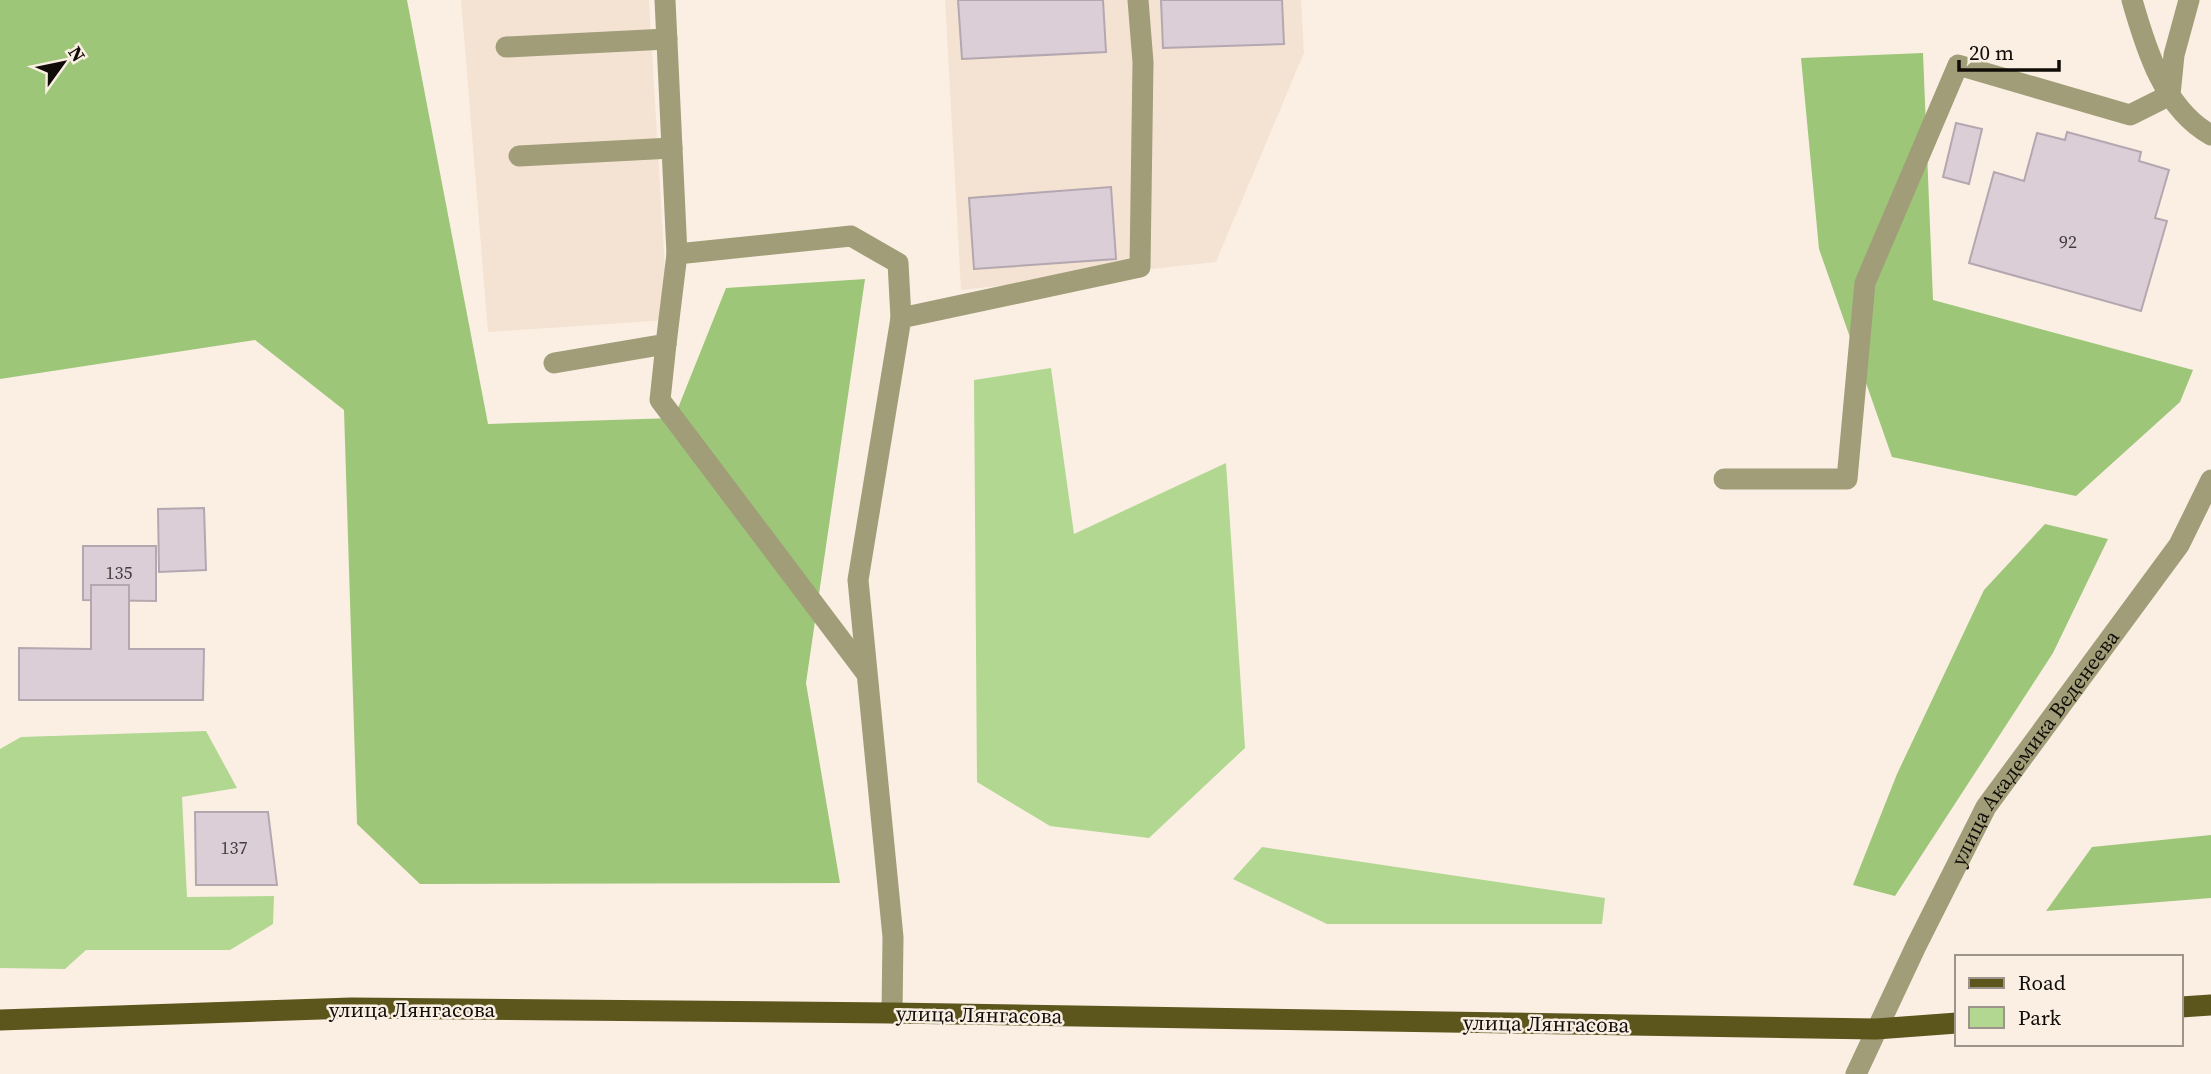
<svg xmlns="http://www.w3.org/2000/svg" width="2211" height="1074" font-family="'Source Serif 4',serif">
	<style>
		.built { fill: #f4e3d2 }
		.green { fill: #b1d790 }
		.forest { fill: #9dc679 }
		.building { fill: #dcced7; stroke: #b4a7b0; stroke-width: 2 }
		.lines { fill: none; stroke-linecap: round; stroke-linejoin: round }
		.minor { stroke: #a09d78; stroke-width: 21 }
		.major { stroke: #5c561d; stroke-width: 21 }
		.labels { text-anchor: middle; stroke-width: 5; stroke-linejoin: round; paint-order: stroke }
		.number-label { font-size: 18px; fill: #433d3c }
		.street-label { font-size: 21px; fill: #100d09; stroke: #fbefe4 }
	</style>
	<rect width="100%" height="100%" fill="#fbefe4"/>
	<g class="built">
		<path d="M461 0H649L668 320 488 332Z"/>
		<path d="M945 0H1301L1304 53 1216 262 961 290Z"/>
	</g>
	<g class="green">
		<path d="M1051 368 1074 534 1226 463 1245 748 1149 838 1050 826 977 782 974 380Z"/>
		<path d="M206 731 237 788 182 797 187 897 274 896 273 924 230 950H86L65 969 0 968V749L21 737Z"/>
		<path d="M1262 847 1605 898 1602 924H1327L1233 879Z"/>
	</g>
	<g class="forest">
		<path d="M0 0H407L488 424 674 418 726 288 865 279 806 683 840 883 420 884 357 824 344 410 255 340 0 379Z"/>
		<path d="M1923 53 1933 300 2193 370 2180 402 2076 496 1892 457 1819 249 1801 58Z"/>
		<path d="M2045 524 2108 539 2053 653 1895 896 1853 885 1897 774 1984 590Z"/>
		<path d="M2211 835V898L2046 911 2092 847Z"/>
	</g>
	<g class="building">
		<path d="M958 0H1103L1106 52 962 59Z"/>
		<path d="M1161 0H1282L1284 44 1163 48Z"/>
		<path d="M1956 123 1982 129 1969 184 1943 177Z"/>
		<path d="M2067 132 2141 152 2139 161 2169 170 2155 218 2167 221 2141 311 1969 263 1994 172 2024 181 2037 133 2065 140Z"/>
		<path d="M1111 187 1116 259 974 269 969 198Z"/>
		<path d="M204 508 206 570 159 572 158 509Z"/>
		<path d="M83 546H156V601L83 600Z"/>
		<path d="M91 585H129V649H204L203 700H19V648L91 649Z"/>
		<path d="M195 812H268L277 885H196Z"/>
	</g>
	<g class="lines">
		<g class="minor">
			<path d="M665 0 677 254 851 236 898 263 901 318"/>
			<path d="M2132 0C2146 49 2164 109 2211 135"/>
			<path d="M506 47 667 39"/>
			<path d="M519 156 672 148"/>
			<path d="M666 344 660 400 866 673"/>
			<path d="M554 363 666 344 677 254"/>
			<path d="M1724 479H1847L1865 283 1958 65 2130 115 2170 95 2174 55 2189 0"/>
			<path d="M892 1013 893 937 858 580 901 318 1140 267 1143 62 1138 0"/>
			<path id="s1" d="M1856 1074 1916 946 1986 807 2179 545 2211 480"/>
		</g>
		<g class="major">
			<path d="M2181 1007 2211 1005"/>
			<path d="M0 1020 351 1008 892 1013 1876 1029 1957 1023"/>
		</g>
	</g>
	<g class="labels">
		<g class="number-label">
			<text x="2068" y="248">92</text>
			<text x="119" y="579">135</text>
			<text x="234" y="854">137</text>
		</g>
		<g class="street-label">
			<text dy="7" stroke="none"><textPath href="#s1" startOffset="373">улица Академика Веденеева</textPath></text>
			<text x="412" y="1017">улица Лянгасова</text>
			<text transform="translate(979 1015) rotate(1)" y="7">улица Лянгасова</text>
			<text transform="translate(1546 1024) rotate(1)" y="7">улица Лянгасова</text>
		</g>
	</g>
	<rect x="1955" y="955" width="228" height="91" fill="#fbefe4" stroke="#9d958c" stroke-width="2"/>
	<rect x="1969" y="978" width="35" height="10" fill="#5c561d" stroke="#9d958c" stroke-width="2"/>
	<text x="2018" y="990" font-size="21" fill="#100d09">Road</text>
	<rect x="1969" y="1007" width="35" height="21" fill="#b1d790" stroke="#9d958c" stroke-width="2"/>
	<text x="2018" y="1025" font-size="21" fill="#100d09">Park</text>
	<g transform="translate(63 63) rotate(57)" stroke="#fbefe4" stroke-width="5" paint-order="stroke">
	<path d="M0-5L12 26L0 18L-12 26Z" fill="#100d09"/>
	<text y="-10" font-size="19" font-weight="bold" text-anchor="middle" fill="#100d09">N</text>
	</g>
	<path d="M1959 60v10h100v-10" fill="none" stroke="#100d09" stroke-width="3.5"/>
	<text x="1969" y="60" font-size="21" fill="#100d09" stroke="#fbefe4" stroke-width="5" paint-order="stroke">20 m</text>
</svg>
